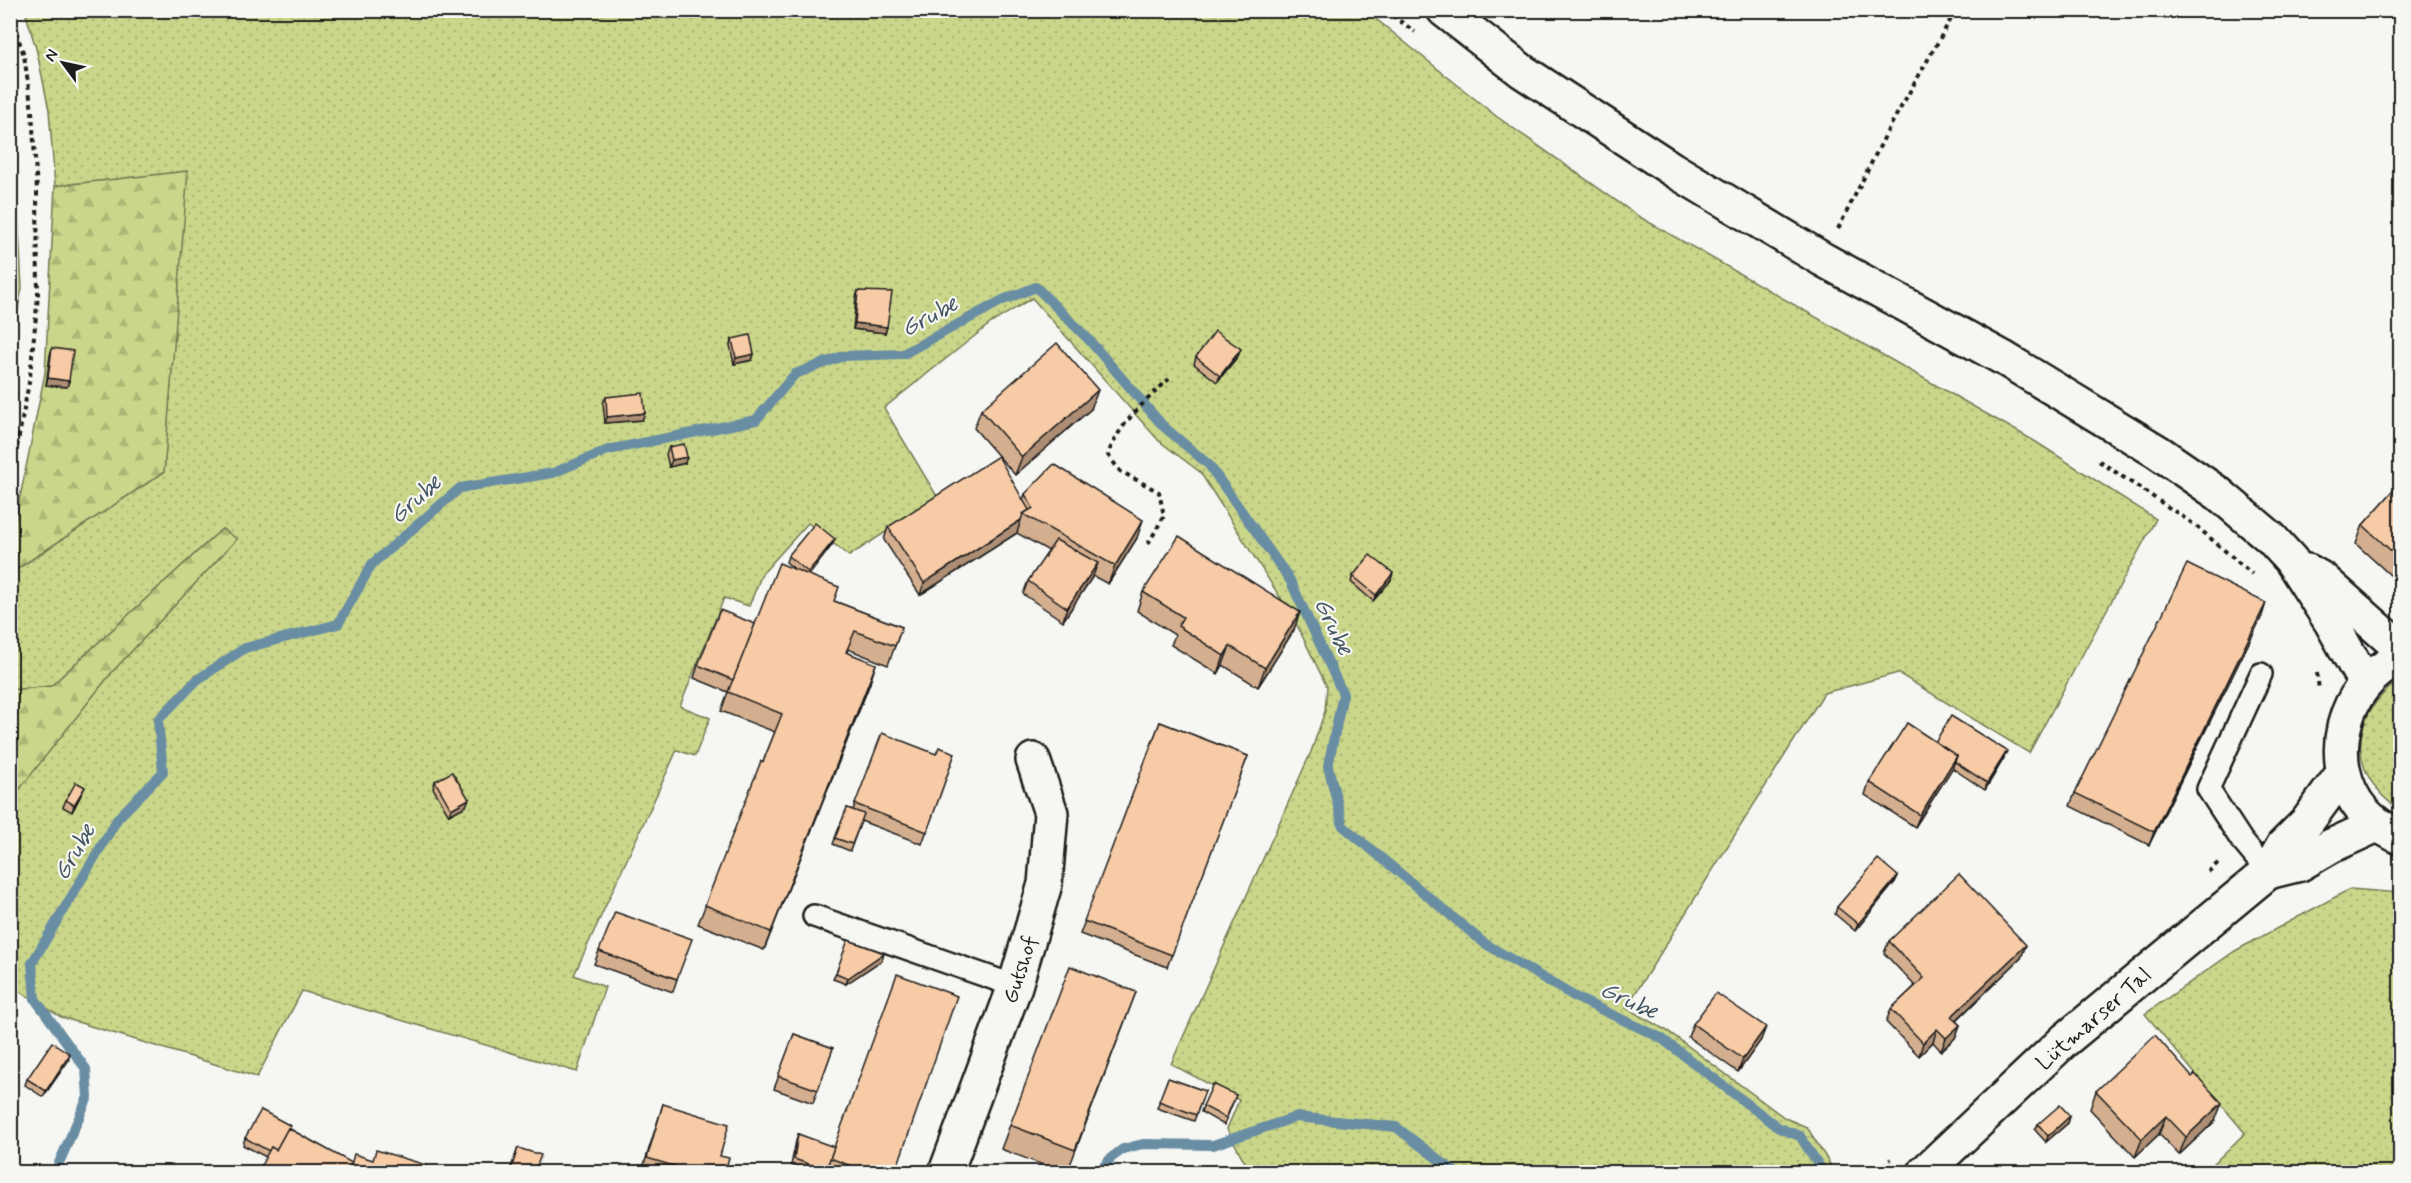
<svg xmlns="http://www.w3.org/2000/svg" width="2411" height="1183" font-family="Mynerve,sans-serif">
	<style>
		.grass { fill: url(#grass-dots); stroke: #737952; stroke-width: 1.5 }
		.forest { fill: url(#forest-firs); stroke: #737952; stroke-width: 1.5 }
		.lines { fill: none; stroke-linecap: round; stroke-linejoin: round }
		.stream { stroke: #698ea4; stroke-width: 10 }
		.lane-casing { stroke: #1c1c1c; stroke-width: 26 }
		.street-casing { stroke: #1c1c1c; stroke-width: 38 }
		.secondary-casing { stroke: #1c1c1c; stroke-width: 38 }
		.path { stroke: #1c1c1c; stroke-width: 4; stroke-dasharray: 4.5 4.5; stroke-linecap: butt }
		.lane { stroke: #f6f6f2; stroke-width: 21 }
		.street { stroke: #f6f6f2; stroke-width: 33 }
		.secondary { stroke: #f6f6f2; stroke-width: 33 }
		.wall { fill: #d4af8f; stroke: #1c1c1c; stroke-width: 1.5 }
		.shaded-wall { fill: #ad8e74; stroke: #1c1c1c; stroke-width: 1.5 }
		.building { fill: #f7cba6; stroke: #1c1c1c; stroke-width: 1.5 }
		.labels { text-anchor: middle; stroke-width: 4.5; stroke-linejoin: round; paint-order: stroke }
		.street-label { font-size: 22px; fill: #1c1c1c; stroke: #f6f6f2 }
		.water-label { font-size: 24px; font-style: italic; fill: #425560; stroke: #f6f6f2 }
	</style>
	<defs>
		<pattern id="grass-dots" width="8" height="8" patternUnits="userSpaceOnUse" patternTransform="scale(1.5)"><rect width="8" height="8" fill="#cad689"/><path d="M2 2h.1M6 6h.1" fill="none" stroke="#adb776" stroke-width="1.8" stroke-linecap="round"/></pattern>
		<pattern id="forest-firs" width="22" height="20" patternUnits="userSpaceOnUse" patternTransform="scale(1.5)"><rect width="22" height="20" fill="#cad689"/><path d="M5 1l3.5 6h-7zM16 11l3.5 6h-7z" fill="#adb776"/></pattern>
	</defs>
	<rect width="100%" height="100%" fill="#f6f6f2"/>
	<filter id="ink" filterUnits="userSpaceOnUse"><feTurbulence type="fractalNoise" baseFrequency=".0167" numOctaves="2"/><feDisplacementMap in="SourceGraphic" scale="12" xChannelSelector="R" yChannelSelector="G"/><feConvolveMatrix kernelMatrix="1 2 1 2 8 2 1 2 1" color-interpolation-filters="sRGB"/></filter>
	<g filter="url(#ink)">
		<g class="grass">
			<path d="M25 11H1366L1496 116 1638 216 2036 442 2156 519 2029 753 1898 673 1824 693 1626 1008 1669 1032 1785 1118 1807 1127 1830 1164 1831 1172H1250L1227 1129 1239 1100 1171 1064 1311 752 1325 711 1327 687 1294 619 1200 472 1159 441 1032 298 991 323 884 408 938 498 849 556 808 523 762 574 749 606 724 598 680 706 710 718 695 756 677 750 574 975 605 987 577 1072 302 991 257 1077 61 1017 11 986 10 800 112 672 237 539 222 529 51 686 11 690V573L164 472 187 171 55 186 49 110 37 52Z"/>
			<path d="M11 101 13 111 22 288 11 343Z"/>
			<path d="M2400 680V810C2347 775 2348 715 2400 680Z"/>
			<path d="M2350 889 2400 893V1172H2205L2245 1133 2145 1014 2235 951Z"/>
		</g>
		<g class="forest">
			<path d="M188 171 164 472 11 573V542L45 373 55 186Z"/>
			<path d="M222 529 237 539 112 672 11 800V690L51 686Z"/>
		</g>
		<g class="lines">
			<g class="stream">
				<path d="M55 1172 88 1097 86 1069 35 999 32 963 118 818 163 772 158 720 197 680 245 648 338 624 372 564 460 488 553 473 608 450 756 420 795 374 843 356 903 354 1003 300 1036 287 1089 340 1163 426 1209 465 1290 580 1343 694 1328 766 1343 826 1484 943 1577 998 1661 1038 1779 1128 1800 1136 1823 1172"/>
				<path d="M1099 1172 1111 1158 1123 1149 1143 1144 1213 1145 1296 1117 1396 1127 1455 1172"/>
			</g>
			<g class="lane-casing">
				<g id="lane">
					<path d="M2261 674 2208 789 2242 841 2268 872"/>
					<path d="M814 916 1015 986"/>
				</g>
			</g>
			<g class="street-casing">
				<path id="street" d="M946 1172 1015 986 1045 884 1051 813 1033 760"/>
			</g>
			<g class="secondary-casing">
				<g id="secondary">
					<path d="M1444 10 1522 71 1672 169 1822 259 2005 359 2158 452 2219 494 2271 538 2291 560 2331 622 2365 683"/>
					<path d="M2308 571 2322 579 2400 648"/>
					<path d="M2400 659C2342 682 2322 763 2363 811 2373 823 2386 830 2400 837"/>
					<path d="M2268 872 2300 864 2331 846 2377 825"/>
					<path d="M1925 1172 2065 1040 2268 872 2283 846 2307 822 2343 773"/>
				</g>
			</g>
			<g class="path">
				<path d="M1385 10 1415 32"/>
				<path d="M10 15 24 55 32 111 37 191 38 295 30 377 10 484"/>
				<path d="M1838 229 1888 130 1956 10"/>
				<path d="M2099 461 2195 525 2252 574"/>
				<path d="M1148 544 1164 516 1159 492 1120 471 1108 455C1119 423 1145 402 1169 379"/>
				<path d="M2317 673 2319 690"/>
				<path d="M2208 872 2220 861"/>
				<path d="M1876 1172 1891 1159"/>
			</g>
			<use href="#lane" class="lane"/>
			<use href="#street" class="street"/>
			<use href="#secondary" class="secondary"/>
		</g>
		<g class="wall">
			<path d="M858 291 887 327 885 333 853 329 856 297Z"/>
			<path d="M732 339 754 354 752 360 734 364 730 345Z"/>
			<path d="M52 348 69 381 67 387 46 385 50 355Z"/>
			<path d="M1238 356 1217 382 1194 364 1196 357Z"/>
			<path d="M606 397 645 413 642 420 605 423 603 403Z"/>
			<path d="M1091 409 1015 475 974 428 981 410Z"/>
			<path d="M669 447 685 463 669 467 666 454Z"/>
			<path d="M2400 483V584L2356 544 2363 525Z"/>
			<path d="M1025 494 1137 538 1108 584 1093 576 1063 621 1023 594 1028 581 1049 551 1017 533 920 595 884 540 888 527 1023 500Z"/>
			<path d="M835 539 832 545 809 575 834 601 902 627 888 665 848 649 847 652 870 683 764 950 698 924 775 732 721 711 728 692 694 678 698 665 755 624 793 568 786 562 788 556Z"/>
			<path d="M1353 576 1391 580 1373 601 1351 582Z"/>
			<path d="M1143 592 1294 630 1258 687 1223 665 1218 674 1171 645 1175 635 1137 611Z"/>
			<path d="M2262 616 2149 845 2070 806 2075 793Z"/>
			<path d="M1160 722 1248 756 1167 967 1080 934Z"/>
			<path d="M1935 741 2004 758 1985 790 1952 768 1915 827 1865 795 1869 782Z"/>
			<path d="M955 753 922 844 861 821 850 851 833 844 847 808 853 810 855 804 936 754Z"/>
			<path d="M435 781 466 806 449 815 433 788Z"/>
			<path d="M82 793 72 812 63 807 66 800Z"/>
			<path d="M1898 876 1895 882 1855 931 1835 914 1837 907Z"/>
			<path d="M1889 941 2021 958 1956 1021 1960 1025 1955 1038 1941 1051 1933 1042 1919 1056 1886 1022 1891 1009 1915 986 1884 953Z"/>
			<path d="M599 951 677 979 673 992 594 964Z"/>
			<path d="M884 953 882 960 846 984 833 979 836 973Z"/>
			<path d="M1136 992 1067 1173H1064L1001 1149 1010 1125Z"/>
			<path d="M1693 1024 1761 1040 1738 1072 1688 1037Z"/>
			<path d="M794 1034 833 1048 813 1103 774 1089Z"/>
			<path d="M68 1061 43 1097 25 1085 27 1079Z"/>
			<path d="M1168 1078 1205 1091 1194 1121 1157 1108Z"/>
			<path d="M2096 1091 2215 1121 2179 1155 2159 1134 2135 1157 2090 1109Z"/>
			<path d="M1236 1095 1224 1125 1201 1112 1203 1106Z"/>
			<path d="M663 1104 720 1156 724 1173H649L642 1171Z"/>
			<path d="M2070 1116 2068 1123 2046 1142 2035 1130 2038 1124Z"/>
			<path d="M290 1129 351 1163 373 1160 424 1173 266 1157 243 1145 245 1138Z"/>
			<path d="M798 1134 895 1173H812L791 1165 796 1141Z"/>
			<path d="M518 1148 534 1173H509Z"/>
		</g>
		<g class="shaded-wall">
			<path d="M855 323 887 327 885 333 853 329Z"/>
			<path d="M1241 349 1238 356 1217 382 1220 376Z"/>
			<path d="M754 354 752 360 734 364 736 358Z"/>
			<path d="M48 378 69 381 67 387 46 385Z"/>
			<path d="M1098 390 1091 409 1015 475 1022 457Z"/>
			<path d="M645 413 642 420 605 423 607 417Z"/>
			<path d="M687 457 685 463 669 467 672 460Z"/>
			<path d="M1021 520 1017 533 920 595 924 583Z"/>
			<path d="M1143 520 1137 538 1108 584 1115 566Z"/>
			<path d="M835 539 832 545 806 579 808 572Z"/>
			<path d="M1098 563 1093 576 1063 621 1067 608Z"/>
			<path d="M1393 573 1391 580 1373 601 1376 595Z"/>
			<path d="M2266 603 2262 616 2149 845 2154 832Z"/>
			<path d="M1300 612 1294 630 1258 687 1265 668Z"/>
			<path d="M1230 646 1223 665 1218 674 1224 656Z"/>
			<path d="M876 664 870 683 764 950 771 932Z"/>
			<path d="M2007 751 2004 758 1985 790 1987 783Z"/>
			<path d="M1957 756 1952 769 1915 827 1920 815Z"/>
			<path d="M85 787 82 793 72 812 74 805Z"/>
			<path d="M469 799 466 806 449 815 451 809Z"/>
			<path d="M1898 876 1895 882 1855 931 1858 924Z"/>
			<path d="M2026 945 2021 958 1947 1029 1951 1017Z"/>
			<path d="M884 953 882 960 846 984 848 978Z"/>
			<path d="M1960 1025 1955 1038 1941 1051 1946 1038Z"/>
			<path d="M1766 1027 1761 1040 1738 1072 1743 1059Z"/>
			<path d="M1937 1029 1933 1042 1919 1056 1923 1043Z"/>
			<path d="M70 1054 68 1061 43 1097 46 1091Z"/>
			<path d="M2222 1103 2215 1121 2179 1155 2186 1137Z"/>
			<path d="M2070 1116 2068 1123 2046 1142 2048 1136Z"/>
			<path d="M2166 1116 2159 1134 2135 1157 2142 1139Z"/>
		</g>
		<g class="building">
			<path d="M858 291 892 292 887 327 855 323Z"/>
			<path d="M1215 331 1241 349 1220 376 1196 357Z"/>
			<path d="M750 335 754 354 736 358 732 339Z"/>
			<path d="M1057 343 1098 390 1022 457 981 410Z"/>
			<path d="M52 348 73 351 69 381 48 378Z"/>
			<path d="M643 393 645 413 607 417 606 397Z"/>
			<path d="M684 444 687 457 672 460 669 447Z"/>
			<path d="M998 456 1029 510 1023 514 1021 520 924 583 888 527Z"/>
			<path d="M1054 464 1143 520 1115 566 1023 514 1033 508 1025 494Z"/>
			<path d="M2400 483V559L2363 525Z"/>
			<path d="M815 523 835 539 808 572 788 556Z"/>
			<path d="M1179 536 1300 612 1265 668 1230 646 1224 656 1178 626 1183 617 1143 592Z"/>
			<path d="M1056 540 1098 563 1067 608 1028 581Z"/>
			<path d="M1370 555 1393 573 1376 595 1353 576Z"/>
			<path d="M779 563 839 587 834 601 902 627 895 646 855 631 846 652 876 664 771 932 705 905 761 761 763 762 782 714 728 692Z"/>
			<path d="M2187 564 2266 603 2154 832 2075 793Z"/>
			<path d="M720 610 755 624 733 680 698 665Z"/>
			<path d="M1951 716 2007 751 1987 783 1955 762 1957 756 1935 742Z"/>
			<path d="M1160 722 1248 756 1172 955 1084 921Z"/>
			<path d="M1907 723 1957 756 1920 815 1869 782Z"/>
			<path d="M882 733 936 754 939 747 955 753 927 832 855 804Z"/>
			<path d="M452 772 469 799 451 809 435 781Z"/>
			<path d="M76 782 85 787 74 805 66 800Z"/>
			<path d="M847 808 864 814 852 844 835 838Z"/>
			<path d="M1878 859 1898 876 1858 924 1837 907Z"/>
			<path d="M1959 874 2026 945 1951 1017 1960 1025 1946 1038 1937 1029 1923 1043 1891 1009 1924 978 1889 941Z"/>
			<path d="M615 912 692 939 677 979 599 951Z"/>
			<path d="M848 940 884 953 848 978 836 973Z"/>
			<path d="M1070 966 1136 992 1075 1150 1010 1125Z"/>
			<path d="M897 974 957 996 895 1173H870L830 1158Z"/>
			<path d="M1716 993 1766 1027 1743 1059 1693 1024Z"/>
			<path d="M794 1034 833 1048 818 1090 778 1076Z"/>
			<path d="M2155 1035 2192 1077 2195 1074 2222 1103 2186 1137 2166 1116 2142 1139 2096 1091Z"/>
			<path d="M52 1042 70 1054 46 1091 27 1079Z"/>
			<path d="M1168 1078 1205 1091 1196 1115 1159 1101Z"/>
			<path d="M1213 1084 1236 1095 1226 1118 1203 1106Z"/>
			<path d="M663 1104 729 1124 720 1156 729 1158 724 1173H697L647 1158Z"/>
			<path d="M2060 1105 2070 1116 2048 1136 2038 1124Z"/>
			<path d="M261 1110 291 1126 289 1128H288L276 1150 271 1147 269 1151 245 1138Z"/>
			<path d="M288 1128 352 1163 349 1173H257L271 1147 276 1150Z"/>
			<path d="M798 1134 834 1147 826 1170 794 1159Z"/>
			<path d="M518 1148 541 1155 534 1173H521L511 1169Z"/>
			<path d="M376 1150 426 1165 424 1173H349L354 1154 373 1160Z"/>
		</g>
	</g>
	<g class="labels">
		<g class="street-label">
			<text transform="translate(1019 969) rotate(-72)" y="8">Gutshof</text>
			<text transform="translate(2093 1018) rotate(-41)" y="8">Lütmarser Tal</text>
		</g>
		<g class="water-label">
			<text transform="translate(929 316) rotate(-28)" y="8">Grube</text>
			<text transform="translate(415 499) rotate(-41)" y="8">Grube</text>
			<text transform="translate(1334 626) rotate(65)" y="8">Grube</text>
			<text transform="translate(74 852) rotate(-59)" y="8">Grube</text>
			<text transform="translate(1629 1000) rotate(25)" y="8">Grube</text>
		</g>
	</g>
	<rect width="2411" height="1183" fill="none" stroke="#f6f6f2" stroke-width="36"/>
	<rect x="18" y="18" width="2375" height="1147" fill="none" stroke="#1c1c1c" stroke-width="2" filter="url(#ink)"/>
	<g transform="translate(63 63) rotate(303)" stroke="#f6f6f2" stroke-width="4.5" paint-order="stroke">
	<path d="M0-4.5L10 22L0 15L-10 22Z" fill="#1c1c1c"/>
	<text y="-9" font-size="16" font-weight="bold" text-anchor="middle" fill="#1c1c1c">N</text>
	</g>
</svg>
